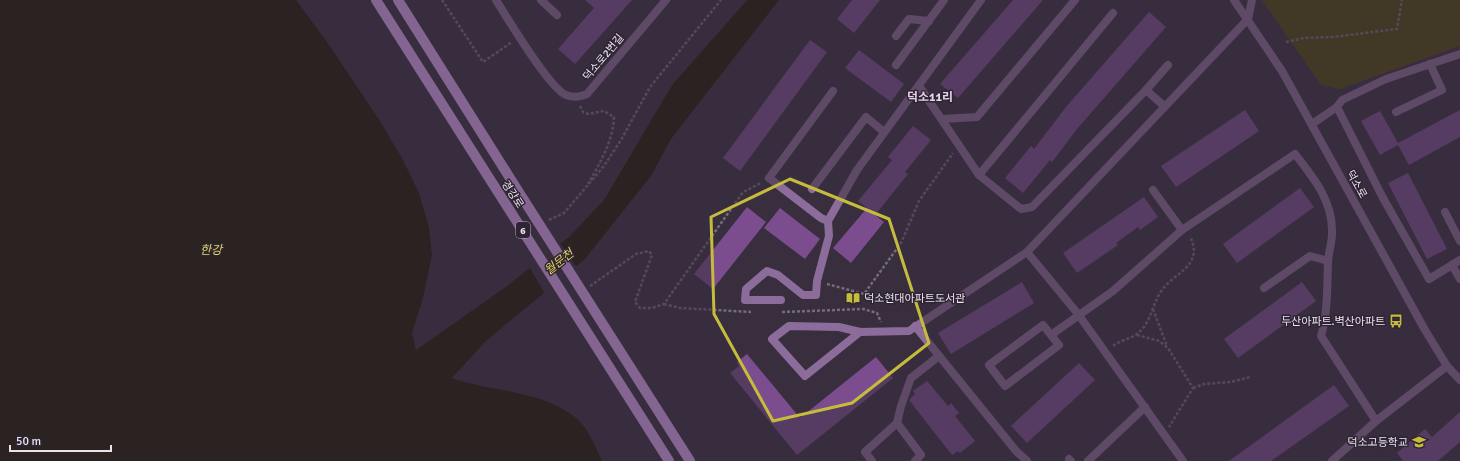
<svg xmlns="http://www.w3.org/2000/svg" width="1460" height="461" font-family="Signika,'Noto Sans KR',sans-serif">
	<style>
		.green { fill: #4d4809 }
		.water { fill: #1a1700 }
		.pier { fill: #392e3e }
		.building { fill: #7b4c8e }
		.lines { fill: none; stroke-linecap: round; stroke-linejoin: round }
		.path { stroke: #756c7a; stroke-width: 2.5; stroke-dasharray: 3 2; stroke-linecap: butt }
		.service { stroke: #8c6c9a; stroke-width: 8 }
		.minor { stroke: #8c6c9a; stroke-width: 8 }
		.primary-bridge { stroke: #dfa9f5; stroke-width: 10 }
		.marked { fill: none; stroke: #c6bc3c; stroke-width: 3; stroke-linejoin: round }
		.labels { text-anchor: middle; stroke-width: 3; stroke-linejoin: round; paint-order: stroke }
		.shield { fill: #2f2434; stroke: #b2aab6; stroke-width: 1 }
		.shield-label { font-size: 10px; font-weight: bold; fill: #eae3ed }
		.street-label { font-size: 11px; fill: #eae3ed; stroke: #2f2434 }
		.poi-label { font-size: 11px; fill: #eae3ed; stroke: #2f2434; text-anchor: end }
		.neighbourhood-label { font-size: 12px; font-weight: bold; fill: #e2d4e9; stroke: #2f2434 }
		.water-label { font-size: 12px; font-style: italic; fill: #e2d95c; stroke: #2f2434 }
	</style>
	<rect width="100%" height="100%" fill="#392e3e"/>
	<path class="green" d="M1262 0H1460V46L1340 89 1321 85Z"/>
	<path class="water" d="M0 0H296L325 39 380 121 403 160 419 193 429 227 432 255 423 298 412 333 416 350 507 286 570 236 604 200 672 85 747 0H779L671 139 651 176 585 259 486 341 452 378C492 392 540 390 575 417 588 427 595 446 602 461H0Z"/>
	<path class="pier" d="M559 242 577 268 545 294 529 266Z"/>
	<g class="building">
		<path d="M585 0H632L575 64 558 49 594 8Z"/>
		<path d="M852 0H880L854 33 837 19Z"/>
		<path d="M1013 0H1043L958 98 940 84Z"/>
		<path d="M1149 12 1166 27 1077 129 1052 162 1050 160 1023 193 1005 178 1031 146 1034 149 1066 107Z"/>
		<path d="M810 40 827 52 740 171 723 158Z"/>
		<path d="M859 50 904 84 891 102 845 68Z"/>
		<path d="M1245 110 1259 131 1176 187 1161 166Z"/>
		<path d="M1460 110V137L1409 165 1398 145 1380 155 1361 121 1380 111 1398 143Z"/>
		<path d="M913 126 931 140 905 172 908 174 875 215 884 222 851 263 833 248 867 208 858 201 892 160 888 157Z"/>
		<path d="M1408 173 1447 249 1427 259 1388 183Z"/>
		<path d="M1300 188 1314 207 1237 263 1223 244Z"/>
		<path d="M1144 197 1158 217 1140 230 1138 227 1116 243 1118 245 1077 273 1063 253Z"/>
		<path d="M747 207 766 222 713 289 694 274Z"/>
		<path d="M780 208 820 239 805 259 764 228Z"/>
		<path d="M1022 282 1034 303 951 354 938 333Z"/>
		<path d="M1302 282 1316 301 1238 358 1224 339Z"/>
		<path d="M747 354 800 418 876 357 893 378 797 455 730 373 739 366 737 362Z"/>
		<path d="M1079 363 1095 380 1027 443 1011 426Z"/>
		<path d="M927 381 948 406 951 403 959 413 955 416 975 441 960 453 958 451 952 455 909 400 915 394 913 391Z"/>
		<path d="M1334 385 1349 406 1271 461H1229Z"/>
		<path d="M1460 412V442L1438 461H1403L1397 453 1425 429 1432 437Z"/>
	</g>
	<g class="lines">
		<g class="path">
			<path d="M442 0 483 62 512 42"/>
			<path d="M1286 42 1304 38 1333 37 1397 29 1402 0"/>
			<path d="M580 106 583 112 588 114 604 111 614 117C613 141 600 163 588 184"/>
			<path d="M549 220 564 213 604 166 621 140 650 87 721 0"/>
			<path d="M827 284 864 294 901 243 919 201 953 153"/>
			<path d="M590 286 636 254 649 251 652 255 635 302 640 308H652L664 304 743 192 761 183"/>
			<path d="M664 304 680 308 751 312"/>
			<path d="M1153 309 1167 346"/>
			<path d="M782 312 863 309 877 313 881 322"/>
			<path d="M1137 335 1159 341 1168 348 1193 388 1169 427"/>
			<path d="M1113 346C1121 340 1130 339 1137 334 1151 323 1151 308 1160 293 1172 272 1205 268 1190 236"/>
			<path d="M1193 388 1204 384 1231 382 1250 377"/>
		</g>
		<g class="service">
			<path d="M541 0 557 15"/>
			<path d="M896 36 909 19 929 21"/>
			<path d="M1460 54 1386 79 1342 100 1337 107 1383 198 1429 279 1452 265 1460 279"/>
			<path d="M896 65 944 0"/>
			<path d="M919 86 979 175 1113 13"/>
			<path d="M1164 106 1146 90 1168 65"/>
			<path d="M1396 112 1442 90 1430 64"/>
			<path d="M942 119 977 117 1075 0"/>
			<path d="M1312 124 1337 107"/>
			<path d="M979 175 1021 209 1032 207 1146 90"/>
			<path d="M812 189 866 117 884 132"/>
			<path d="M1153 190 1182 230"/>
			<path d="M1445 212 1460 241"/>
			<path d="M828 221 821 218 769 178 833 91"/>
			<path d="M1027 252 1078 314 1183 461"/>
			<path d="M1452 265 1460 260"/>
			<path d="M1264 288 1310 256 1328 261"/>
			<path d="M781 300H745L746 289 767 271 778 275 803 295H816L817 281 829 236 828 221 857 170 981 0"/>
			<path d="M915 326 1016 451 1027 461"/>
			<path d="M860 332 805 376 772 339 789 326 839 327 860 332 909 331 1027 252 1248 19 1252 0"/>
			<path d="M1051 335 1043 325 989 365 1005 386 1059 345 1051 335 1113 291 1182 230 1295 154C1313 177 1332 200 1332 230 1333 241 1328 252 1328 263 1327 288 1328 312 1321 336L1376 421"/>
			<path d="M897 423 921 455 915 461"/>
			<path d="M1069 459 1071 461"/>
			<path d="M872 461 865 452 897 423 901 406 911 378 939 356"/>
			<path d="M1088 461 1145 407"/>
			<path d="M1332 461 1376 421 1447 366"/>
		</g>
		<g class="minor">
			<path d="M496 0C508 19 549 88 566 95 574 98 579 97 587 94L666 0"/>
			<path d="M1234 0 1282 71 1425 330 1447 366 1460 380"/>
		</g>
		<g class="primary-bridge">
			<path d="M376 0 669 461"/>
			<path d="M398 0 520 194 690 461"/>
		</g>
	</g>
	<path d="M0 0H1460V461H0ZM790 179 889 219 929 343 852 403 773 421 714 314 711 217Z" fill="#392e3e" fill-opacity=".55" fill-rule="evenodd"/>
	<path class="marked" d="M790 179 889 219 929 343 852 403 773 421 714 314 711 217Z"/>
	<defs>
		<g id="library-bare" transform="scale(1.08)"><path d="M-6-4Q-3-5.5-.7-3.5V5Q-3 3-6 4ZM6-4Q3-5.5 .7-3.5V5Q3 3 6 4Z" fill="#c6bc3c" stroke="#2f2434" stroke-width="2.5" paint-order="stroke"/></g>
		<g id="bus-bare" transform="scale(1.08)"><path d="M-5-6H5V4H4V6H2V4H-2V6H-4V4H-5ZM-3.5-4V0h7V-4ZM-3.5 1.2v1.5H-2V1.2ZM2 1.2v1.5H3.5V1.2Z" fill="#c6bc3c" stroke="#2f2434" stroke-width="2.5" paint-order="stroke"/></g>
		<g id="school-bare" transform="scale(1.08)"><path d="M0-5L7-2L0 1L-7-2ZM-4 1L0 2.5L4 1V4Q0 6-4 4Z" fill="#c6bc3c" stroke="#2f2434" stroke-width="2.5" paint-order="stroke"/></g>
	</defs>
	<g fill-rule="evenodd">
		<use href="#library-bare" x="853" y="298"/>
		<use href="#bus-bare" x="1396" y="321"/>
		<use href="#school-bare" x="1419" y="442"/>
	</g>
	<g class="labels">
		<rect class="shield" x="516" y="222" width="14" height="16" rx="3"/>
		<g class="shield-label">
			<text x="523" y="234">6</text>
		</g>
		<g class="street-label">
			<text transform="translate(603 57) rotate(-50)" y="4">덕소로2번길</text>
			<text transform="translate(1357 184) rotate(61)" y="4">덕소로</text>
			<text transform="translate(513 194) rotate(57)" y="4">경강로</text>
		</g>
		<g class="poi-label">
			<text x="864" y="302" text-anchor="start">덕소현대아파트도서관</text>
			<text x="1385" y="325">두산아파트.벽산아파트</text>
			<text x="1408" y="446">덕소고등학교</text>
		</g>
		<g class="neighbourhood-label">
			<text x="930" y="101">덕소11리</text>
		</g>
		<g class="water-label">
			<text x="211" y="254">한강</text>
			<text transform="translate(559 262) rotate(-38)" y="4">월문천</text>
		</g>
	</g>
	<path d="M10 445v6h101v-6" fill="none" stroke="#eae3ed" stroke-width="2"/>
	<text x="16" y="445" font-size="12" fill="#eae3ed" stroke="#2f2434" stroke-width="3" paint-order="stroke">50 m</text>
</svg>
